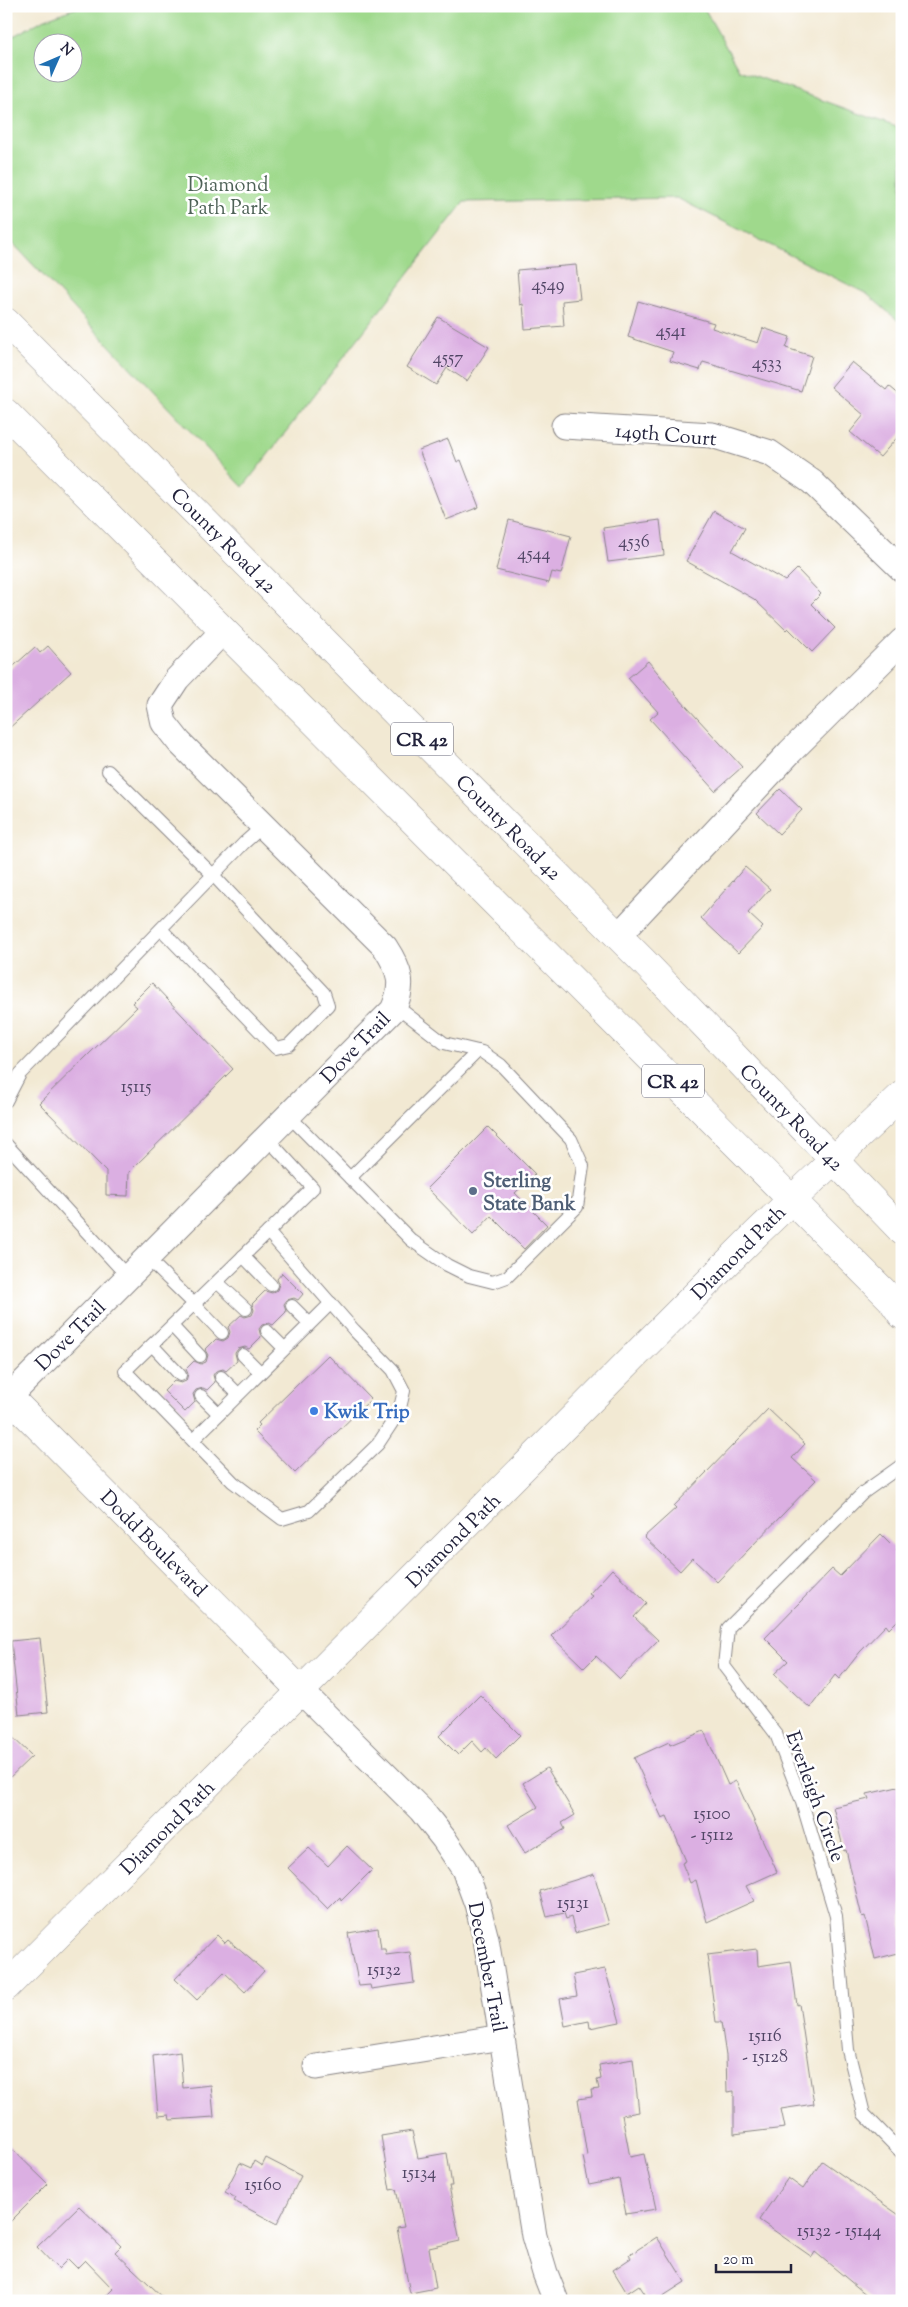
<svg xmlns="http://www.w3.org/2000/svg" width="908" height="2307" font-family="'Sorts Mill Goudy',serif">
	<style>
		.green { fill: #9fd98c; stroke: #607e64; fill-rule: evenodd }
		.building { fill: #dbafe2 }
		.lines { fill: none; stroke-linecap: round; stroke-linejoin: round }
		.lane-casing { stroke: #8a8687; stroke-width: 14 }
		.street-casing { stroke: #8a8687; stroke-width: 27 }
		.secondary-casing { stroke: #8a8687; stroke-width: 29 }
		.highway-casing { stroke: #8a8687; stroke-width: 29 }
		.lane { stroke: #fff; stroke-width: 12 }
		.street { stroke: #fff; stroke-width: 25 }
		.secondary { stroke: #fff; stroke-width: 28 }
		.highway { stroke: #fff; stroke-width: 28 }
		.service-dot { fill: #5c6f8a; stroke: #fff; stroke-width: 2 }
		.shop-dot { fill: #3f7fe0; stroke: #fff; stroke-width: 2 }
		.labels { text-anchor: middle; stroke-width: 5; stroke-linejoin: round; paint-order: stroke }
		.number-label { font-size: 18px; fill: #504565 }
		.shield { fill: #fff; stroke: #646476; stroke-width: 1 }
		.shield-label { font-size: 19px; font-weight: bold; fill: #22223b }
		.park-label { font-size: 20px; fill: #4e6257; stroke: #fff }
		.street-label { font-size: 20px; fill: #22223b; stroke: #fff }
		.service-label { font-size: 20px; font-weight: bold; fill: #4e5e75; stroke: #fff; text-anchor: start }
		.shop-label { font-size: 20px; font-weight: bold; fill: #366cbe; stroke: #fff; text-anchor: start }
	</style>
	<rect width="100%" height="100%" fill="#fff"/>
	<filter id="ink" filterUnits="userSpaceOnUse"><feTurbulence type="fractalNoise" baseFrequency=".02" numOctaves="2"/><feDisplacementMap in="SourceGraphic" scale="10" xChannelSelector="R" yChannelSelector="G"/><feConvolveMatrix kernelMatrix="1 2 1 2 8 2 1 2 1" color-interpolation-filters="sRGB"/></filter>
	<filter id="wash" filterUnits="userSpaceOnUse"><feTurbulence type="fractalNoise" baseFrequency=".0096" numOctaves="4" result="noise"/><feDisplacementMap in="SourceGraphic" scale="20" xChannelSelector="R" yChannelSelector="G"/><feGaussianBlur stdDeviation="1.12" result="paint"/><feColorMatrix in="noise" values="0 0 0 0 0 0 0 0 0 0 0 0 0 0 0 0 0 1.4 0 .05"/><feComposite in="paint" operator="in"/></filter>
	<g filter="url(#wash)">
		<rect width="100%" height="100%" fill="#f2e9d3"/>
		<path class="green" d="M81 6H703L739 70 902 129V324L867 294 677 198 464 202 243 487 6 236V40L43 20ZM42 42H72V72H42Z"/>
		<g id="blocks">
			<g class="building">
				<path d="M576 265 580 299 562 301 564 326 525 329 523 304 520 305 517 270Z"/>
				<path d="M638 301 714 323 712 328 758 343 763 328 790 337 786 348 812 356 801 391 703 362 700 370 670 361 673 352 628 337Z"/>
				<path d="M438 317 489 347 467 381 447 368 436 385 407 367Z"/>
				<path d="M852 362 886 390 889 386 902 397V432L880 457 850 432 864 415 831 387Z"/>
				<path d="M448 439 457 462 461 460 479 507 446 520 419 450Z"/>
				<path d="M714 511 745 528 732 551 785 581 797 569 821 594 811 604 835 628 812 652 788 628 786 630 754 599 686 561Z"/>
				<path d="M509 520 571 536 561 574 552 572 549 583 496 570Z"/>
				<path d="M660 520 664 555 608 562 603 528Z"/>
				<path d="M48 646 71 672 6 731V673L35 647 40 653Z"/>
				<path d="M648 661 676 695 742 767 715 791 650 719 658 712 628 678Z"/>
				<path d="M780 789 802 810 779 834 757 813Z"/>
				<path d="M745 867 770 889 748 913 763 927 738 953 701 918Z"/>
				<path d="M152 983 233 1069 129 1172 128 1196 106 1195V1171L39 1103 137 1007 132 1003Z"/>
				<path d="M488 1127 535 1174 515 1193 547 1225 524 1249 491 1216 473 1235 427 1188Z"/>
				<path d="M282 1273 303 1294 298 1300 294 1298 287 1300 284 1304 286 1312 273 1325 269 1323 262 1325 259 1329 261 1337 249 1349 245 1347 238 1349 235 1353 237 1361 226 1371 223 1369 216 1371 213 1375 215 1382 207 1390 203 1388 196 1390 193 1394 195 1402 185 1412 164 1391 174 1381 181 1383 186 1381 188 1374 186 1369 194 1361 201 1364 206 1362 208 1355 205 1350 216 1339 223 1341 228 1338 230 1332 228 1327 241 1315 245 1317 252 1315 254 1310 252 1304 265 1291 272 1293 277 1290 279 1284 277 1279Z"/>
				<path d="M328 1355 371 1399 295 1473 254 1431 260 1425 258 1423Z"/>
				<path d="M768 1409 805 1444 792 1458 816 1480 717 1582 692 1558 680 1571 644 1537 676 1508 674 1506Z"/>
				<path d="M881 1534 902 1555V1616L889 1629 886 1625 860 1652 839 1679 835 1675 810 1708 774 1674 788 1661 765 1638 832 1569 840 1576Z"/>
				<path d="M612 1569 647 1603 634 1617 658 1640 620 1679 596 1656 584 1668 551 1636 592 1596 589 1594Z"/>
				<path d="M40 1638 48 1712 19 1715 11 1641Z"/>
				<path d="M480 1695 520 1735 496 1759 486 1748 482 1752 472 1741 458 1755 439 1736Z"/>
				<path d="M6 1731 32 1756 6 1781Z"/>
				<path d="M704 1731 728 1785 736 1781 777 1872 746 1886 754 1901 707 1922 696 1880 690 1883 682 1863 686 1861 667 1816 662 1818 634 1758 669 1742 670 1745Z"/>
				<path d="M547 1768 575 1815 562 1823 565 1829 525 1853 508 1825 538 1807 523 1783Z"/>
				<path d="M902 1786V1952L875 1959 865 1916 862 1917 846 1850 844 1851 833 1807 869 1799 867 1794Z"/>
				<path d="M347 1846 372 1870 341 1901 340 1897 328 1909 288 1868 309 1848 328 1866Z"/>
				<path d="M594 1874 609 1924 575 1933 571 1917 566 1919 564 1913 547 1917 540 1891Z"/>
				<path d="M378 1928 381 1949H385L386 1955 410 1952 414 1983 371 1989 370 1985 359 1986 348 1933Z"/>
				<path d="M217 1935 225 1943 228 1940 264 1971 245 1992 224 1972 197 2000 175 1979Z"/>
				<path d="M757 1949 758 1966 791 1961 797 2005 799 2004 814 2104 781 2109 785 2128 734 2134V2091L727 2092 726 2056 721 2022H716L707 1955Z"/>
				<path d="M605 1969 620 2022 590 2028 589 2021 565 2026 560 1999 577 1996 573 1975Z"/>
				<path d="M180 2052 183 2088 211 2085 214 2117 170 2120 169 2115 158 2116 153 2056Z"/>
				<path d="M633 2059 639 2112 622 2115 630 2157 644 2154 656 2209 626 2214 619 2179 589 2185 583 2157 587 2156 578 2099 592 2097 591 2090 599 2089 597 2080 601 2079 599 2065Z"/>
				<path d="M412 2131 418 2158 447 2153 452 2186H449L460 2241 429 2248 436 2288 410 2293 397 2228 404 2227 396 2189 390 2190 381 2136Z"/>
				<path d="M6 2143 48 2184 6 2226Z"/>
				<path d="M266 2158 301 2176 277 2224 234 2201 236 2198 225 2192 240 2163 251 2168 254 2161 262 2166Z"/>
				<path d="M822 2161 902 2217V2301H874L815 2252 812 2257 759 2220 788 2178 803 2189Z"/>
				<path d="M79 2206 121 2246 115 2252 167 2301H101L113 2289 85 2260 77 2268 68 2259 58 2269 37 2247Z"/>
				<path d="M657 2237 685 2282 657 2300 654 2296 649 2300 639 2285 627 2293 613 2270 631 2258 629 2255Z"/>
			</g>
		</g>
	</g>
	<g filter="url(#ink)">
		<use href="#blocks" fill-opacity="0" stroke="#8a8687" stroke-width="1"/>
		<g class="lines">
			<g class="lane-casing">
				<g id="lane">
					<path d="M108 771 213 875 324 993 328 1005 289 1045 276 1048 161 929"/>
					<path d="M6 1101 20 1074 244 843 263 826"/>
					<path d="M288 1115 411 1240 447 1265 469 1276 493 1282 507 1277 577 1207 583 1166 571 1139 501 1065 482 1052 444 1043 395 1005"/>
					<path d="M6 1144 128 1277"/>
					<path d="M350 1178 478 1051"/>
					<path d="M243 1256 271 1285"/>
					<path d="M147 1258 194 1304 125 1371 233 1482 282 1519 309 1511 378 1444 399 1412 404 1391 393 1370 354 1330 268 1232 313 1188 266 1137"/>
					<path d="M217 1282 246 1309"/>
					<path d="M292 1306 309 1323"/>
					<path d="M172 1326 200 1356"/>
					<path d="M267 1331 284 1348"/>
					<path d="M222 1333 194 1304 268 1232"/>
					<path d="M152 1345 180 1375"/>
					<path d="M243 1355 260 1372"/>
					<path d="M221 1377 238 1394"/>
					<path d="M201 1396 219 1414"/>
					<path d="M193 1440 331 1303"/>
					<path d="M902 1465 864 1492 728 1628 724 1666 776 1734 801 1799 836 1916 848 2050 864 2114 902 2153"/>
				</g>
			</g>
			<g class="street-casing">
				<g id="street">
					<path d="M564 426 712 435 770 453 812 482 902 569"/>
					<path d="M618 936 790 752 902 641"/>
					<path d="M9 1397 393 1010C405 984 400 970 385 947L179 742 164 723 160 705 177 679 223 631"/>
					<path d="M302 1692 421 1810 444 1839 464 1869 477 1904 486 1939 534 2236 545 2273 556 2301"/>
					<path d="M316 2067 502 2037"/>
				</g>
			</g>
			<g class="secondary-casing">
				<g id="secondary">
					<path d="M6 1394 302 1692"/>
					<path d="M6 1987 757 1233 902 1095"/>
				</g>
			</g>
			<g class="highway-casing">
				<g id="highway">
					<path d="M6 322 644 962 902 1231"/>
					<path d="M6 413 842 1250 891 1299 902 1315"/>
				</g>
			</g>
			<use href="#lane" class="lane"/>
			<use href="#street" class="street"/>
			<use href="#secondary" class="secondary"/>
			<use href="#highway" class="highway"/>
		</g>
	</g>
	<circle class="service-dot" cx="473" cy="1191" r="5"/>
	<circle class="shop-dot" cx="314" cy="1411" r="5"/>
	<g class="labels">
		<g class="number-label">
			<text x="548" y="290">4549</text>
			<text x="671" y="336">4541</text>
			<text x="448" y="363">4557</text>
			<text x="767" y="368">4533</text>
			<text x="634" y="547">4536</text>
			<text x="534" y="559">4544</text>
			<text x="136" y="1092">15115</text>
			<text x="712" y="1819">15100<tspan x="712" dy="21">- 15112</tspan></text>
			<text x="573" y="1908">15131</text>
			<text x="384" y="1975">15132</text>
			<text x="765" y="2041">15116<tspan x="765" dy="21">- 15128</tspan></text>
			<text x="419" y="2178">15134</text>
			<text x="263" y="2190">15160</text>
			<text x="839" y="2236">15132 - 15144</text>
		</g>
		<g class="shield">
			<rect x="391" y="722.5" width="62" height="33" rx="4"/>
			<rect x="642" y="1064.5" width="62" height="33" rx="4"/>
		</g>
		<g class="shield-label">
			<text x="422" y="746">CR 42</text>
			<text x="673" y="1088">CR 42</text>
		</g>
		<g class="park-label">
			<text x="228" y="191">Diamond<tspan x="228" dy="23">Path Park</tspan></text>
		</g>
		<g class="street-label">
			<text transform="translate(666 434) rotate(5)" y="7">149th Court</text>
			<text transform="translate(224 540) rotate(45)" y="7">County Road 42</text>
			<text transform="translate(509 827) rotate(45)" y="7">County Road 42</text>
			<text transform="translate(355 1047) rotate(-46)" y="7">Dove Trail</text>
			<text transform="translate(792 1117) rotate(46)" y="7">County Road 42</text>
			<text transform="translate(738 1252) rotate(-45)" y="7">Diamond Path</text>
			<text transform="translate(70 1335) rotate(-45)" y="7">Dove Trail</text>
			<text transform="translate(453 1540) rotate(-45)" y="7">Diamond Path</text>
			<text transform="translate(154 1543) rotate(45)" y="7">Dodd Boulevard</text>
			<text transform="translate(816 1796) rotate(70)" y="7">Everleigh Circle</text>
			<text transform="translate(167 1827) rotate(-45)" y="7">Diamond Path</text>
			<text transform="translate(488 1967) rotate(79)" y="7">December Trail</text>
		</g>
		<g class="service-label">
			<text x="483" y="1187">Sterling<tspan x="483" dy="23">State Bank</tspan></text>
		</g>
		<g class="shop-label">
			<text x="324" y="1418">Kwik Trip</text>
		</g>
	</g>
	<rect width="908" height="2307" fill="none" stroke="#fff" stroke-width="25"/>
	<g transform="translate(58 58) rotate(45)"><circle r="24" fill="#ffffff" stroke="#a7a7b1"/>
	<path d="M0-4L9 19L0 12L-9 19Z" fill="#1f6fb2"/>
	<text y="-8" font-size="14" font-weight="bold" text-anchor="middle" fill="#22223b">N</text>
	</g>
	<path d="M716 2264v8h75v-8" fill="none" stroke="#22223b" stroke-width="2.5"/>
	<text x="723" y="2264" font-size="15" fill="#22223b" stroke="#ffffff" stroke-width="4" paint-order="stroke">20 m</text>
</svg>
